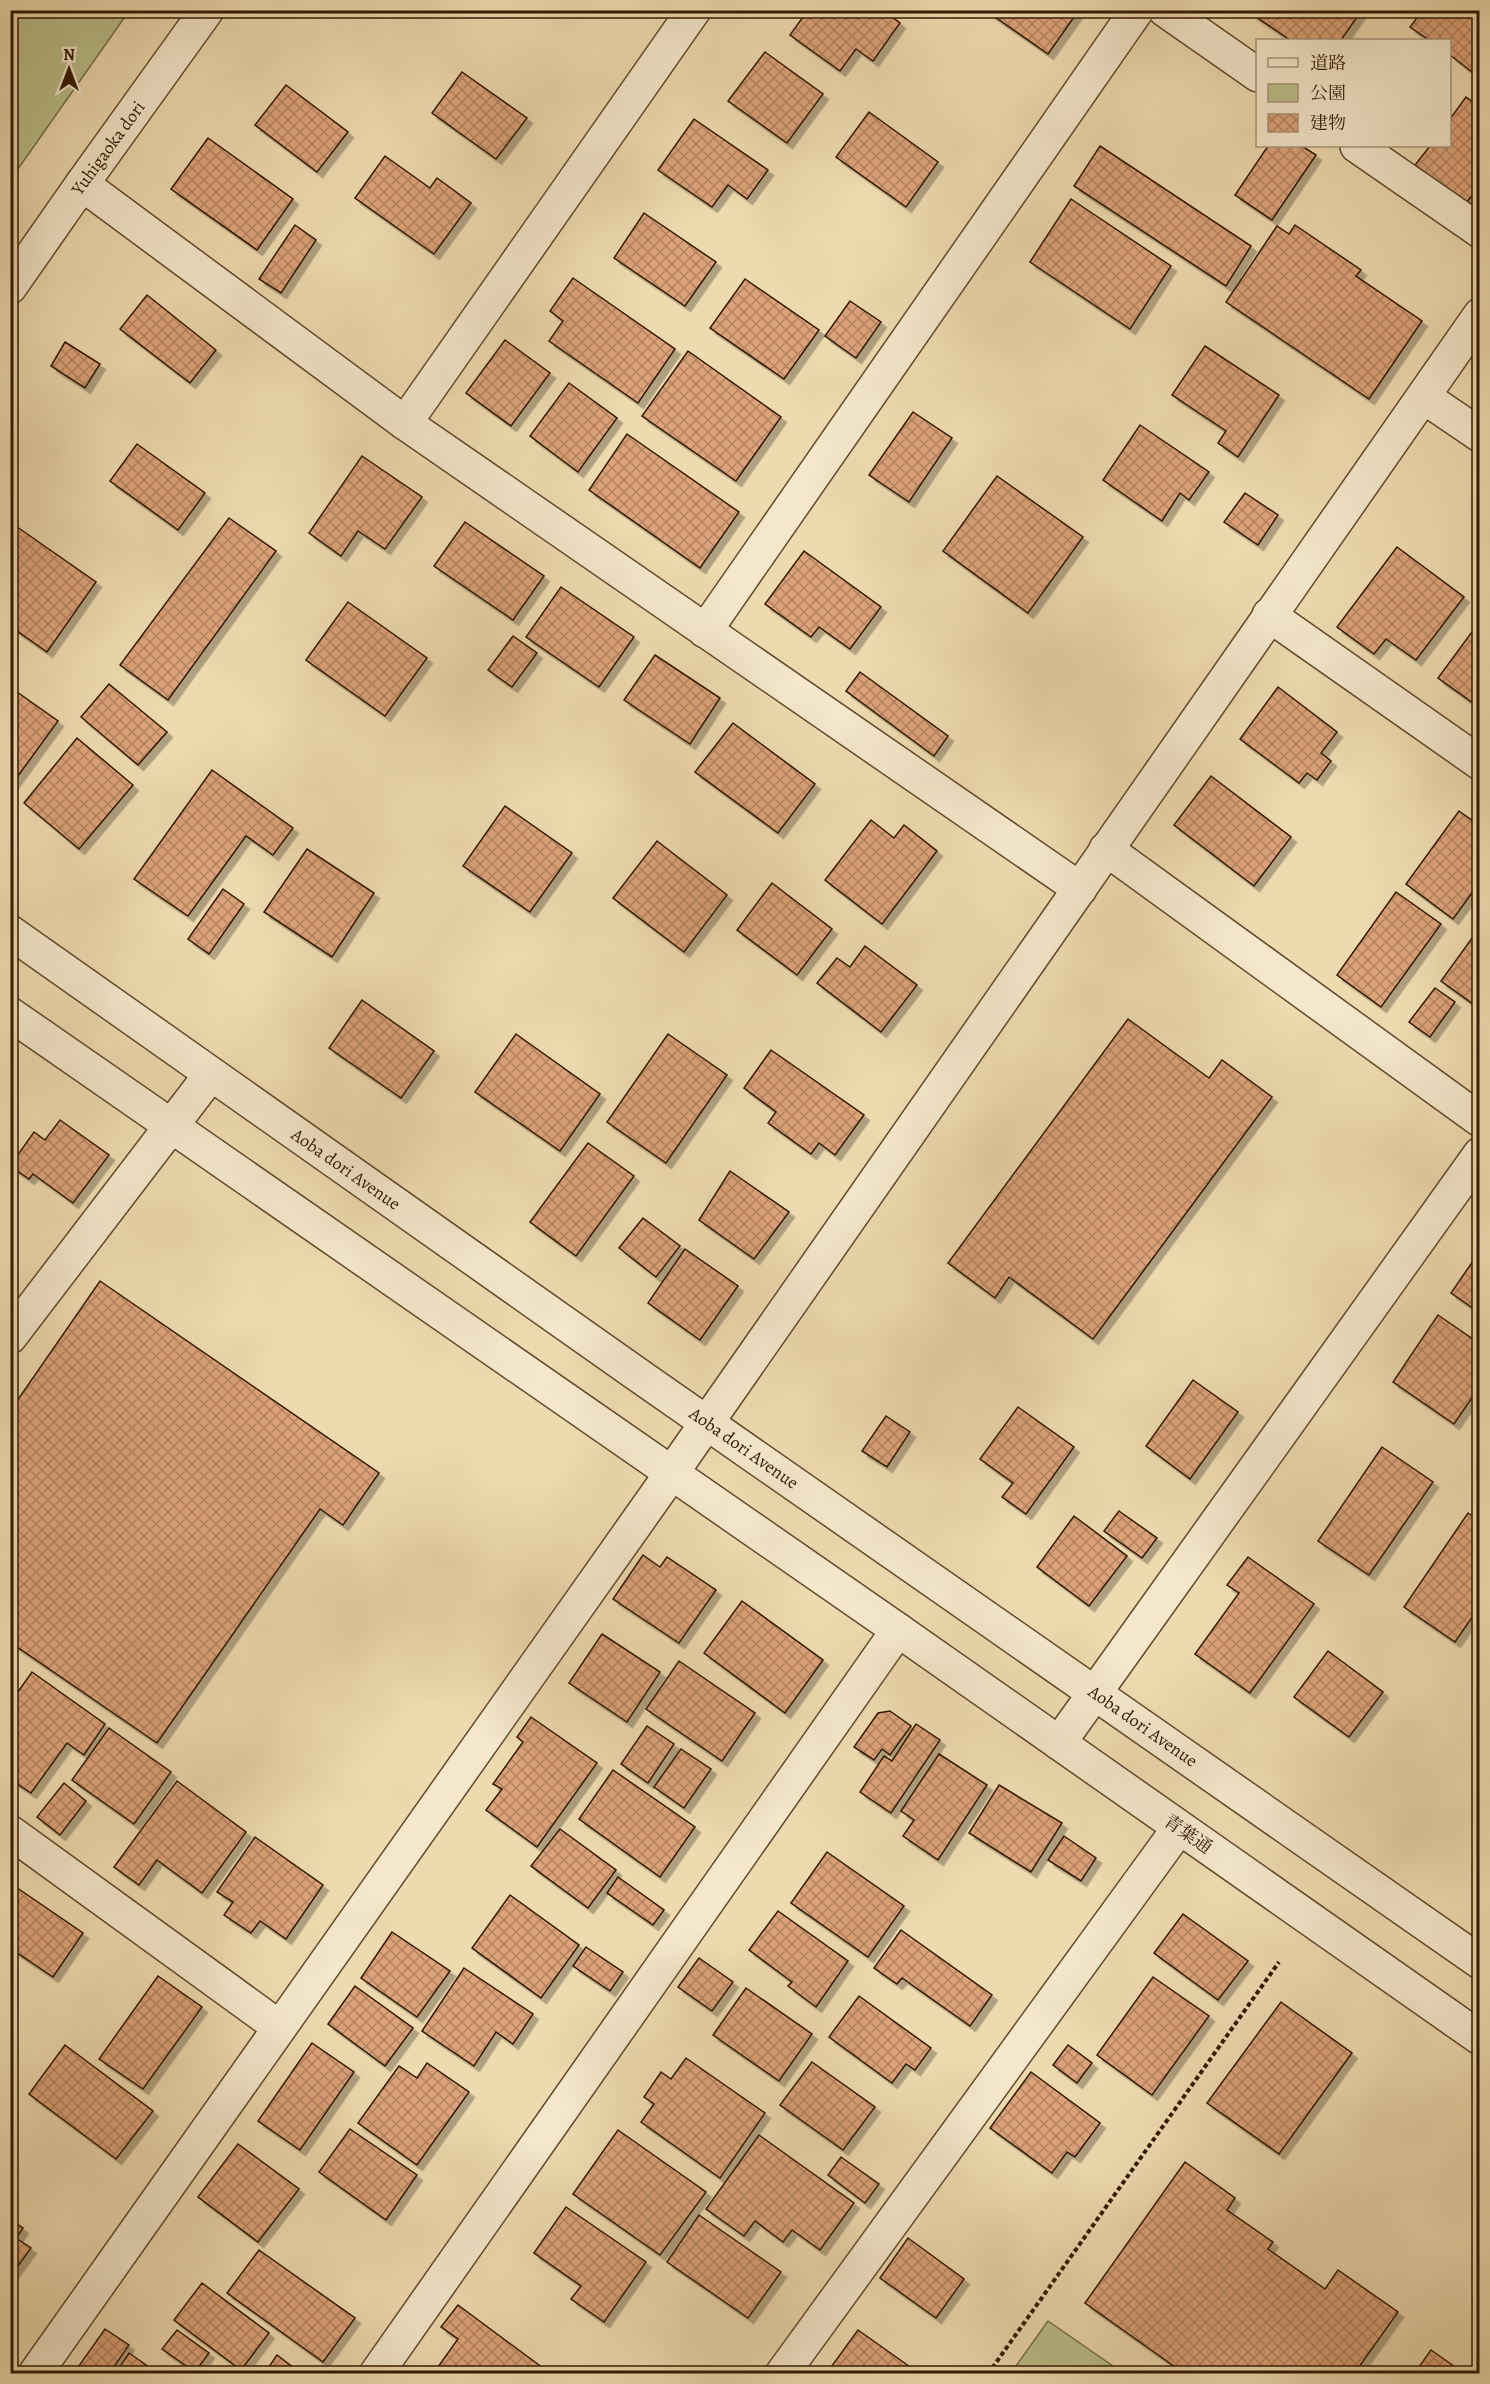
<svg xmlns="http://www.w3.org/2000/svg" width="1490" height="2384" font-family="Alegreya,'Noto Serif JP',serif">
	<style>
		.green { fill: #babf8a; stroke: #756c45; stroke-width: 1.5 }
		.building { fill: url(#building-cross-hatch); stroke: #301900; stroke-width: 1.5; filter: url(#shadow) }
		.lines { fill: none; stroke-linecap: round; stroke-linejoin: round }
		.minor-casing { stroke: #60492c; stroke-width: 36 }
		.path { stroke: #301900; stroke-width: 4; stroke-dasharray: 4.5 3; stroke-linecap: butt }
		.minor { stroke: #f4e7cb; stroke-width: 33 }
		.labels { text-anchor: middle; stroke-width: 4.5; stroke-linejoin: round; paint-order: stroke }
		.street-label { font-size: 18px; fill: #301900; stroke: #f4e7cb }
	</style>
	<defs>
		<pattern id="building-cross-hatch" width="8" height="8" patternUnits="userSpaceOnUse" patternTransform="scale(1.5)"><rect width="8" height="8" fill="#dca279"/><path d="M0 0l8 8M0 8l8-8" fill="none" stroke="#b38361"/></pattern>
		<filter id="shadow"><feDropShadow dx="5.5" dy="5.5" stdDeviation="0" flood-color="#0004"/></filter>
	</defs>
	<rect width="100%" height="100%" fill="#eedaaf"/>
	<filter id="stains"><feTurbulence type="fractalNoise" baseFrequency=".00333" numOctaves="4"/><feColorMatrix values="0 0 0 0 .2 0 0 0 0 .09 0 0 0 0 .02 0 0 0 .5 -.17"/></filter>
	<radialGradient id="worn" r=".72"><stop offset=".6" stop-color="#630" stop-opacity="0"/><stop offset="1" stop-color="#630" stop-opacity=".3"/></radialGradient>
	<g class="green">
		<path d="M11 10 129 11 11 179 10 11Z"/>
		<path d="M1048 2321 1123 2373H1011Z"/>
	</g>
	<g class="building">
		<path d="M808 10H883L900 23 873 61 856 49 840 71 790 35Z"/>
		<path d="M985 10H1079L1048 54Z"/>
		<path d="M1246 10H1362L1341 40H1290Z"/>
		<path d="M1423 10H1480V62L1472 72 1450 55V40H1429L1410 27Z"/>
		<path d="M765 52 823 94 787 143 728 101Z"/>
		<path d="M462 72 527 118 496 159 432 113Z"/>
		<path d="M286 85 348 132 317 172 255 125Z"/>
		<path d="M1466 97 1480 107V186L1466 203 1415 165 1430 146H1450V119Z"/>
		<path d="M869 112 938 162 906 207 836 157Z"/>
		<path d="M694 119 768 170 747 199 728 185 712 207 658 170Z"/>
		<path d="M208 138 293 199 257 250 171 189Z"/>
		<path d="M1100 146 1251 246 1226 286 1074 186Z"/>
		<path d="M1268 146H1302L1316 155 1272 220 1235 195Z"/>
		<path d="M385 156 430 188 437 178 471 203 434 254 355 198Z"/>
		<path d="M1071 199 1171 266 1130 329 1030 262Z"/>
		<path d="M644 213 716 262 685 306 614 258Z"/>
		<path d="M295 225 316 240 281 293 259 279Z"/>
		<path d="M1295 225 1361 270 1356 276 1422 321 1369 399 1226 302 1277 226 1289 234Z"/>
		<path d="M573 278 675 349 638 403 549 341 563 321 550 311Z"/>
		<path d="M745 279 819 330 784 379 710 328Z"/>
		<path d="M147 295 216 350 190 383 120 329Z"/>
		<path d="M850 301 881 322 856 358 825 336Z"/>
		<path d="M505 340 550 373 511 426 466 393Z"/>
		<path d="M65 342 100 364 85 388 51 366Z"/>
		<path d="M1205 346 1279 395 1238 457 1218 443 1226 431 1172 395Z"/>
		<path d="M688 351 781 417 736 481 642 416Z"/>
		<path d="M569 383 617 418 578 472 530 436Z"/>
		<path d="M913 412 952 438 909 502 869 475Z"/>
		<path d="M1140 425 1209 472 1189 500 1180 493 1162 521 1103 480Z"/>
		<path d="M627 434 739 512 700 568 589 490Z"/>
		<path d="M137 444 205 493 178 530 110 481Z"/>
		<path d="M362 456 422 497 385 549 358 531 341 556 309 533Z"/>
		<path d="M997 476 1083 537 1028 613 943 551Z"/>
		<path d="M1245 493 1278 515 1258 545 1224 522Z"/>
		<path d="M229 518 276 551 168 700 120 665Z"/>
		<path d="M10 522 96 582 47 652 10 626Z"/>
		<path d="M465 522 544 576 513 620 434 566Z"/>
		<path d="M1397 547 1464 597 1416 660 1386 639 1374 654 1337 627Z"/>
		<path d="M804 551 881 607 850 649 819 627 811 637 765 604Z"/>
		<path d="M561 587 634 637 599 687 526 637Z"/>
		<path d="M348 602 427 658 385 716 306 660Z"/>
		<path d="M1480 621V708L1438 678Z"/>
		<path d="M513 636 537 653 512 687 488 670Z"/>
		<path d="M655 655 720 698 690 744 624 700Z"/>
		<path d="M860 672 948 736 934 756 846 691Z"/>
		<path d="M109 684 167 732 138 765 81 717Z"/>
		<path d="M10 687 58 721 10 787Z"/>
		<path d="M1278 687 1337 732 1321 753 1331 761 1317 780 1307 773 1299 783 1240 739Z"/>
		<path d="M733 723 815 784 778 833 695 772Z"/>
		<path d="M77 738 133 785 79 849 24 803Z"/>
		<path d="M212 770 293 828 273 855 246 836 188 916 134 879Z"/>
		<path d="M1211 776 1291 837 1254 886 1174 825Z"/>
		<path d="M505 806 572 853 530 912 463 866Z"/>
		<path d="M1459 811 1480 826V882L1453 919 1406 884Z"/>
		<path d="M871 820 894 838 904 825 937 851 882 924 825 880Z"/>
		<path d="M657 841 727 895 684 952 613 898Z"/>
		<path d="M307 849 374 893 332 957 264 912Z"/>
		<path d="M772 883 832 929 797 975 737 930Z"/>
		<path d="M223 889 244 904 209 954 188 939Z"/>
		<path d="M1396 892 1441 924 1381 1007 1337 975Z"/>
		<path d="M1480 927V1009L1441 981Z"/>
		<path d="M865 946 917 985 881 1032 817 983 837 958 850 967Z"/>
		<path d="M1435 988 1455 1002 1430 1037 1409 1022Z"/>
		<path d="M362 1000 434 1051 401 1098 329 1048Z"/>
		<path d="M1128 1019 1209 1078 1222 1060 1272 1097 1093 1339 1009 1277 995 1298 948 1263Z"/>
		<path d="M516 1034 600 1094 560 1151 475 1092Z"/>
		<path d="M668 1034 727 1075 666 1163 607 1122Z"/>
		<path d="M771 1050 864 1115 835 1155 819 1143 811 1154 768 1123 776 1112 744 1088Z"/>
		<path d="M60 1120 109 1155 73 1203 33 1174 29 1179 10 1166 34 1132 45 1140Z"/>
		<path d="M588 1143 634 1176 576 1256 530 1222Z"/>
		<path d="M730 1171 789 1212 754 1259 699 1220Z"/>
		<path d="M643 1218 680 1246 656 1277 619 1248Z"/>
		<path d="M685 1249 738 1286 700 1340 648 1303Z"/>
		<path d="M1480 1251V1313L1451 1293Z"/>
		<path d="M100 1281 379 1473 343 1525 320 1509 157 1743 10 1642V1411Z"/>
		<path d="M1438 1315 1480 1344V1386L1454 1424 1393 1382Z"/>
		<path d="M1193 1380 1238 1412 1190 1479 1146 1446Z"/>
		<path d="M1018 1407 1074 1447 1026 1514 1002 1497 1013 1483 980 1459Z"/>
		<path d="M886 1416 910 1432 887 1467 862 1451Z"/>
		<path d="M1382 1447 1433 1482 1369 1575 1318 1541Z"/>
		<path d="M1119 1511 1157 1538 1142 1558 1104 1531Z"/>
		<path d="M1468 1513 1480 1521V1606L1455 1642 1404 1607Z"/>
		<path d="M1074 1516 1127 1556 1089 1606 1037 1567Z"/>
		<path d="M643 1555 660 1567 667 1557 716 1590 679 1643 613 1599Z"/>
		<path d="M1248 1557 1314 1604 1250 1693 1195 1654 1239 1593 1227 1585Z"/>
		<path d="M742 1601 823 1660 785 1713 704 1653Z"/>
		<path d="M602 1634 660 1672 627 1722 569 1683Z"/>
		<path d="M1328 1651 1383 1692 1349 1737 1294 1697Z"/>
		<path d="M679 1661 755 1713 722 1761 646 1709Z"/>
		<path d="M32 1672 105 1724 84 1755 67 1743 31 1793 10 1779V1703Z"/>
		<path d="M890 1711 911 1726 890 1755 882 1749 874 1760 854 1747 878 1713Z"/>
		<path d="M531 1717 597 1763 537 1847 486 1810 502 1789 493 1784 523 1742 517 1737Z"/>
		<path d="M916 1724 940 1740 891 1813 860 1792 884 1756 892 1761Z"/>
		<path d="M647 1726 674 1744 648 1783 621 1764Z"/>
		<path d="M109 1728 171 1772 134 1824 72 1780Z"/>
		<path d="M681 1749 711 1769 684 1808 654 1787Z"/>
		<path d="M939 1754 987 1785 938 1860 903 1836 914 1820 901 1811Z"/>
		<path d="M613 1770 695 1827 660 1877 579 1819Z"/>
		<path d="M177 1781 246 1832 202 1893 157 1860 139 1885 114 1867Z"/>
		<path d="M64 1783 86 1801 60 1835 37 1817Z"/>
		<path d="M999 1785 1062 1823 1031 1872 969 1833Z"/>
		<path d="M560 1829 616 1870 588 1908 531 1866Z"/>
		<path d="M1064 1836 1096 1858 1081 1881 1048 1860Z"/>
		<path d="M255 1837 323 1885 286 1939 260 1921 251 1933 224 1915 233 1902 217 1892Z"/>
		<path d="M827 1852 904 1906 868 1957 791 1903Z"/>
		<path d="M618 1877 664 1910 653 1925 607 1893Z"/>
		<path d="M10 1883 83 1933 53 1977 10 1948Z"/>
		<path d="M510 1895 579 1945 541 1998 472 1948Z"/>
		<path d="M778 1911 848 1961 816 2007 788 1986 792 1982 749 1950Z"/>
		<path d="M1183 1914 1248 1961 1218 2000 1154 1953Z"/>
		<path d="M901 1930 992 1995 970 2026 902 1978 897 1984 874 1968Z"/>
		<path d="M392 1932 450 1971 417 2017 361 1978Z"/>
		<path d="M586 1947 623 1972 610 1991 573 1966Z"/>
		<path d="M699 1958 733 1982 712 2011 678 1987Z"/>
		<path d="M464 1968 533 2014 513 2044 496 2032 474 2066 422 2031Z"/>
		<path d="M158 1976 202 2007 143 2089 99 2059Z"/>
		<path d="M1153 1977 1209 2016 1152 2095 1097 2055Z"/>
		<path d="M355 1986 413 2028 385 2066 328 2024Z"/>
		<path d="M746 1988 812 2034 779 2081 713 2035Z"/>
		<path d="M859 1996 931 2048 915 2070 906 2064 892 2083 829 2037Z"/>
		<path d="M1281 2002 1352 2053 1279 2154 1207 2103Z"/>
		<path d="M312 2043 354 2072 300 2150 258 2121Z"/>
		<path d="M65 2045 153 2111 116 2159 29 2094Z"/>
		<path d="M1068 2045 1092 2063 1077 2083 1053 2065Z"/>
		<path d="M686 2058 765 2113 720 2178 641 2122 654 2104 644 2097 661 2072 671 2079Z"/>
		<path d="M812 2062 875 2107 843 2150 780 2105Z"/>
		<path d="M427 2063 469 2092 417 2165 358 2123 399 2066 417 2078Z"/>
		<path d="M1031 2072 1100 2123 1075 2157 1067 2152 1052 2173 990 2128Z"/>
		<path d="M350 2129 417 2175 386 2220 319 2172Z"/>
		<path d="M618 2130 706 2192 660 2255 573 2194Z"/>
		<path d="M759 2135 854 2203 820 2250 792 2230 783 2242 755 2221 744 2236 706 2209Z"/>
		<path d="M238 2144 299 2189 258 2242 198 2197Z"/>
		<path d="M841 2157 879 2184 865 2203 828 2175Z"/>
		<path d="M1185 2162 1235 2198 1227 2210 1273 2242 1268 2249 1325 2289 1338 2270 1398 2312 1354 2374H1185L1085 2303Z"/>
		<path d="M566 2207 646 2262 604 2322 571 2299 581 2286 534 2253Z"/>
		<path d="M699 2215 781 2272 748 2318 667 2262Z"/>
		<path d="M10 2219 23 2228 16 2238 31 2248 10 2277Z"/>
		<path d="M908 2238 964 2279 936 2318 880 2278Z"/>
		<path d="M259 2250 355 2318 323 2362 227 2293Z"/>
		<path d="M202 2283 269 2333 241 2370 174 2320Z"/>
		<path d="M458 2305 551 2374H433L458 2339 441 2327Z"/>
		<path d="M105 2329 129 2345 109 2374H81L76 2370Z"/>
		<path d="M177 2330 209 2353 195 2372 162 2349Z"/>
		<path d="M858 2330 920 2374H826Z"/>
		<path d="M1431 2350 1465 2374H1414Z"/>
		<path d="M129 2353 159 2374H115Z"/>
		<path d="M277 2355 302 2374H264Z"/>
	</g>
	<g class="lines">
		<g class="minor-casing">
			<g id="minor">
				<path d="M1165 10 1258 75"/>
				<path d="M1357 146 1480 231"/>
				<path d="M82 184 405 423 1080 889"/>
				<path d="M10 287 82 184 207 10"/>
				<path d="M1424 397 1480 435"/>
				<path d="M405 423 694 10"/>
				<path d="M1269 615 1480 763"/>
				<path d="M705 631 1137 10"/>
				<path d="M1106 849 1480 1120"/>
				<path d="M10 932 641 1377 1480 1962"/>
				<path d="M10 1014 898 1630 1480 2038"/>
				<path d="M10 1337 211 1074"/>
				<path d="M1059 1743 1480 1154"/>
				<path d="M10 1832 279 2027"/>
				<path d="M35 2374 671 1474 1480 315"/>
				<path d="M376 2374 898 1630"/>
				<path d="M782 2374 1179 1828"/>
			</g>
		</g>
		<path class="path" d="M988 2374 1279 1962"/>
		<use href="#minor" class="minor"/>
	</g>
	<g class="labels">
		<g class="street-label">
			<text transform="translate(108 148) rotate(-54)" y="6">Yuhigaoka dori</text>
			<text transform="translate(346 1169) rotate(35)" y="6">Aoba dori Avenue</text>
			<text transform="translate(744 1448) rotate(35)" y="6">Aoba dori Avenue</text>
			<text transform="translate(1143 1726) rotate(35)" y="6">Aoba dori Avenue</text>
			<text transform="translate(1188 1834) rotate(35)" y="6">青葉通</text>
		</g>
	</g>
	<rect width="1490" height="2384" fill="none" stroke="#eedaaf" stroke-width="36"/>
	<rect x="12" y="12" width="1466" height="2360" fill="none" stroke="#301900" stroke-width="3"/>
	<rect x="18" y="18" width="1454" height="2348" fill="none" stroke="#301900" stroke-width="1.5"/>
	<rect x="1256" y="39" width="195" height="108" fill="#f4e7cb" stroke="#a6957a" stroke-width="1.5"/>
	<rect x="1268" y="58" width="30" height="9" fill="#f4e7cb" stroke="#a6957a" stroke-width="1.5"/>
	<text x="1310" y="69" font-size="18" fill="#301900">道路</text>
	<rect x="1268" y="84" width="30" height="18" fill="#babf8a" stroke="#a6957a" stroke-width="1.5"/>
	<text x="1310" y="99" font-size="18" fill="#301900">公園</text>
	<rect x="1268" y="114" width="30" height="18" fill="url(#building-cross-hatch)" stroke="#a6957a" stroke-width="1.5"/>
	<text x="1310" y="129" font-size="18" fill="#301900">建物</text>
	<g transform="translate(69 69)" stroke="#f4e7cb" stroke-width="4.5" paint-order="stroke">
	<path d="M0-4.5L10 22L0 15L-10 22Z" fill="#301900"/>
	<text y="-9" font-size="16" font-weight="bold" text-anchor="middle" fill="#301900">N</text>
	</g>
	<rect width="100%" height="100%" filter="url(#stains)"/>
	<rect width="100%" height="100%" fill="url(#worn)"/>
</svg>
